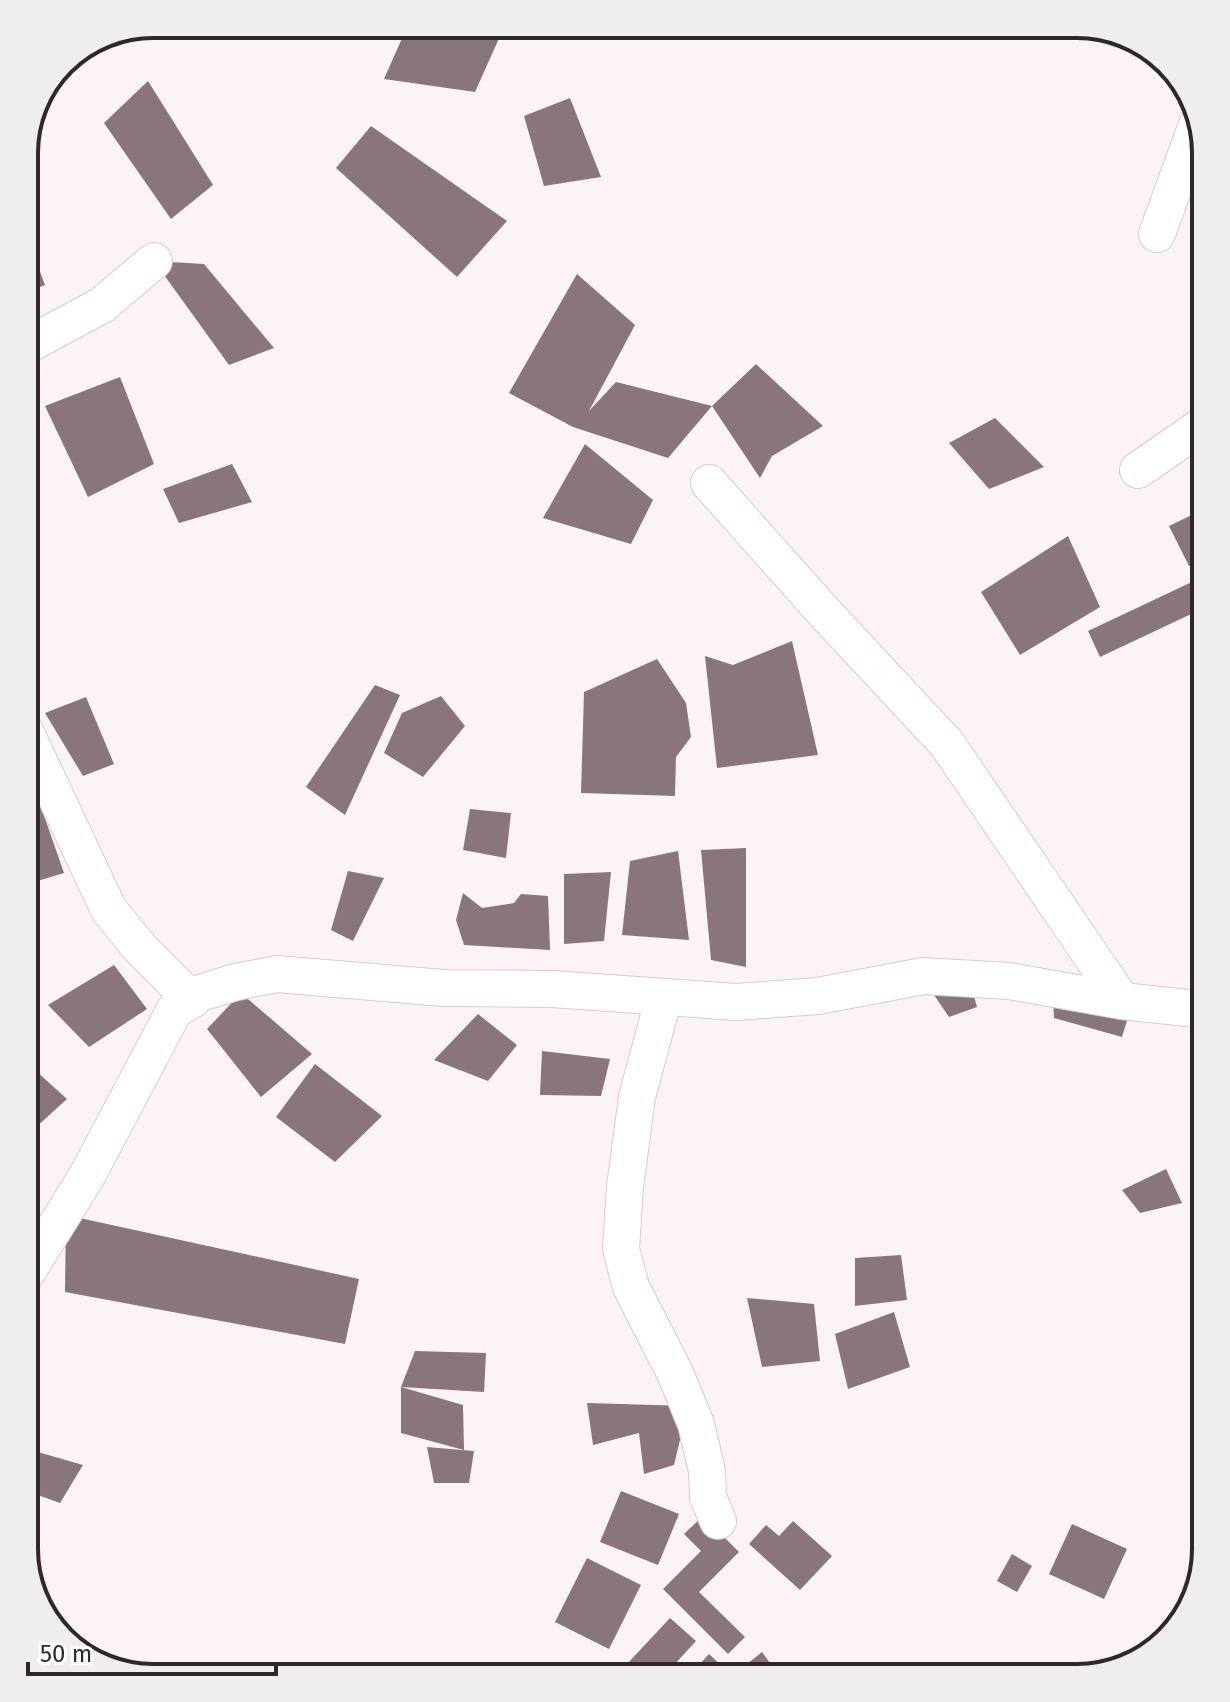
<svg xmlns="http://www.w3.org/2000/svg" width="1230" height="1702" font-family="'Fira Sans',sans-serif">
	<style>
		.building { fill: #89767d }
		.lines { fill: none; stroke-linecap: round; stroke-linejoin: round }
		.street-casing { stroke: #ddc8d0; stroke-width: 38 }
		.street { stroke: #fff; stroke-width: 36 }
		.rim { fill: none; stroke: #2f272a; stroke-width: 4 }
	</style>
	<rect width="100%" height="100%" fill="#fcf3f7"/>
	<g class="building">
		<path d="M407 27 501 34 475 92 384 79Z"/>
		<path d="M148 81 213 185 171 219 104 123Z"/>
		<path d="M570 98 601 177 544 186 524 116Z"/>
		<path d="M371 126 507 221 457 277 336 168Z"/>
		<path d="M24 229 45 285 24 293Z"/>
		<path d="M154 261 204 264 274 348 229 365Z"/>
		<path d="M577 274 635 325 589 411 616 382 712 406 668 458 573 427 509 393Z"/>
		<path d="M756 364 823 426 772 456 760 478 712 406Z"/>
		<path d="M120 377 154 464 88 497 45 406Z"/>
		<path d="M995 418 1044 467 989 489 949 443Z"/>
		<path d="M585 444 653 500 631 544 543 518Z"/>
		<path d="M232 464 252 502 179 523 163 489Z"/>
		<path d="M1206 508V557L1189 566 1169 526Z"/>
		<path d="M1068 536 1100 607 1020 655 981 592Z"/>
		<path d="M1194 581 1206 607 1100 657 1088 631Z"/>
		<path d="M792 641 818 755 717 768 705 656 733 665Z"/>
		<path d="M657 659 686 703 691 737 676 757 675 796 581 793 584 692Z"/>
		<path d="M375 685 400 695 345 815 306 787Z"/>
		<path d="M441 696 465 726 423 777 384 753 402 713Z"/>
		<path d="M86 697 114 764 83 776 45 713Z"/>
		<path d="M40 804 64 873 24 885V809Z"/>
		<path d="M470 809 511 813 506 858 463 850Z"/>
		<path d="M746 848V967L711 960 701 850Z"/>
		<path d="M678 851 689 940 622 935 630 861Z"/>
		<path d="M348 871 384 878 353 941 331 930Z"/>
		<path d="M611 872 604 941 564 944V874Z"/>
		<path d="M463 893 482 908 514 903 521 894 548 896 550 950 464 945 456 920Z"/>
		<path d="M114 965 147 1009 89 1047 48 1005Z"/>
		<path d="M930 989H972L977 1007 949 1017Z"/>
		<path d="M241 993 312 1054 261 1097 207 1029Z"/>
		<path d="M1053 999 1129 1014 1122 1037 1054 1018Z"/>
		<path d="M478 1014 517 1045 488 1081 434 1060Z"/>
		<path d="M542 1051 610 1059 601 1096 540 1095Z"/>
		<path d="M24 1060 67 1099 24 1138Z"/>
		<path d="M315 1064 382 1116 335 1162 276 1117Z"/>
		<path d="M1166 1169 1182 1203 1140 1213 1122 1190Z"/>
		<path d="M66 1215 359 1279 345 1344 65 1292Z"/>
		<path d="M901 1255 907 1300 855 1306V1258Z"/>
		<path d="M747 1298 814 1304 820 1361 762 1367Z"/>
		<path d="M894 1312 910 1367 848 1389 835 1334Z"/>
		<path d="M415 1351 486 1353 484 1392 401 1387Z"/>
		<path d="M401 1387 463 1405 464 1450 401 1433Z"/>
		<path d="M587 1403 688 1406 674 1465 644 1474 639 1433 593 1445Z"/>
		<path d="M427 1447 474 1451 469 1483H434Z"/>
		<path d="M24 1448 83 1465 60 1503 24 1490Z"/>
		<path d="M621 1491 679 1514 658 1565 600 1542Z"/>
		<path d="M703 1516 739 1552 699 1592 745 1637 728 1654 663 1589 701 1551 684 1534Z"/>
		<path d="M793 1521 832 1556 800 1590 749 1544 766 1525 779 1536Z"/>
		<path d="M1072 1524 1127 1549 1104 1599 1049 1574Z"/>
		<path d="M1012 1554 1032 1566 1017 1592 997 1581Z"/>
		<path d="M587 1558 641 1585 609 1649 555 1622Z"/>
		<path d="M670 1618 696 1641 662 1678H642L627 1664Z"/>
		<path d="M762 1652 781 1678H750L742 1668Z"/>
		<path d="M709 1654 725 1669 716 1678H687Z"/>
		<path d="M996 1664 1019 1678H987Z"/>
	</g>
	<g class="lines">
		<g class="street-casing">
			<g id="street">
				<path d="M1157 234 1198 122"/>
				<path d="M24 347 102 305 154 261"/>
				<path d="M1138 470 1206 423"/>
				<path d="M709 483 823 611 947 744 1122 1001"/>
				<path d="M24 729 109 910 140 948 192 1000"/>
				<path d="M664 997 637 1097 625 1187 621 1249 631 1287 675 1373 696 1424 707 1471 708 1497 718 1521"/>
				<path d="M24 1277 88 1174 174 1011 200 993 236 982 277 974 444 988 552 989 736 1002 818 996 923 976 1009 981 1122 1001 1206 1010"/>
			</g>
		</g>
		<use href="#street" class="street"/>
	</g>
	<path d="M0 0H1230V1702H0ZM153 38H1077A115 115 0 0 1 1192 153V1549A115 115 0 0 1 1077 1664H153A115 115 0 0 1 38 1549V153A115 115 0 0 1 153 38Z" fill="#eee" fill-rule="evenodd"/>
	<path class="rim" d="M153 38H1077A115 115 0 0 1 1192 153V1549A115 115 0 0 1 1077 1664H153A115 115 0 0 1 38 1549V153A115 115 0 0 1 153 38Z"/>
	<path d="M28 1662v12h248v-12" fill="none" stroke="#2f272a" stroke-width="4"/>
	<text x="40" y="1662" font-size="24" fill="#2f272a" stroke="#ffffff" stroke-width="6" paint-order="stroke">50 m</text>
</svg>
